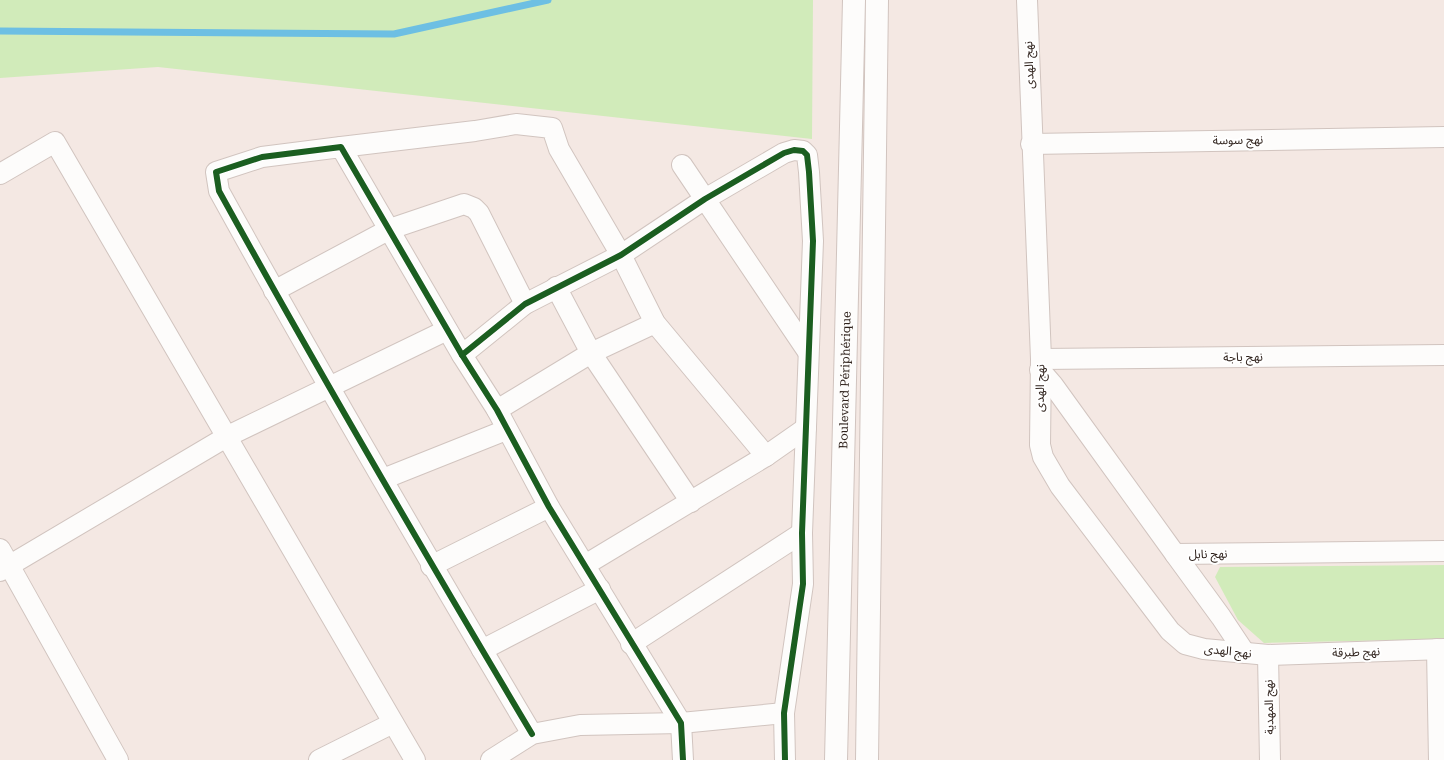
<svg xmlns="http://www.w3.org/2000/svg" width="1444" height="760" font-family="'Roboto Serif','Noto Sans Arabic',serif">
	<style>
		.green { fill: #d1ebba }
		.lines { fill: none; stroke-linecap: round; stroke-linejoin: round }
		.stream { stroke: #6dbfe3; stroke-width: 7 }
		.minor-casing { stroke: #d1c4bf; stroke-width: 22 }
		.trunk-casing { stroke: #d1c4bf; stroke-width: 24 }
		.minor { stroke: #fdfcfb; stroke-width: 20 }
		.trunk { stroke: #fdfcfb; stroke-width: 22 }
		.cycleway-casing { stroke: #fff; stroke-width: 8 }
		.cycleway { stroke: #1b5e20; stroke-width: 6 }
		.labels { text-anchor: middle; stroke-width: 4; stroke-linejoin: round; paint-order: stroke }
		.street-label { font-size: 12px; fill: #2f221c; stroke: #fff }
	</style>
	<rect width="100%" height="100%" fill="#f4e8e3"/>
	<g class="green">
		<path d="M0 0H813L812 139 158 67 0 78Z"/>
		<path d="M1444 565V639L1264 643 1238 620 1215 577 1220 567Z"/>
	</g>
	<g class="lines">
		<path class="stream" d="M0 31 394 34 548 0"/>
		<g class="minor-casing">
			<g id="minor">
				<path d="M1027 0 1041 359 1040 445 1043 457 1060 486 1170 631 1185 644 1204 649 1268 655 1444 649"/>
				<path d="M1031 144 1444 137"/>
				<path d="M341 147 475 131 516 124 552 128 559 149 621 255 655 323 766 456"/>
				<path d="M682 165 808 352"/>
				<path d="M0 174 55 142 415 760"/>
				<path d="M556 287 591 353 691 502"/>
				<path d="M274 291 390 229 464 204 474 208 479 213 525 304"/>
				<path d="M462 355 525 304 621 255 705 199 784 153 794 150 803 151 807 155 809 172 813 241 802 533 803 584 784 713 785 760"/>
				<path d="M1041 359 1444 355"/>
				<path d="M1040 370 1053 385 1175 554 1444 551"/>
				<path d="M497 410 591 353 655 323"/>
				<path d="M383 479 506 430"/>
				<path d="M0 549 118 760"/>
				<path d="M1175 554 1221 617 1245 653"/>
				<path d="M585 565 766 456 806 428"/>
				<path d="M431 566 549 507"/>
				<path d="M0 571 228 436 447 330"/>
				<path d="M631 644 802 533"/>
				<path d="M1437 649 1439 760"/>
				<path d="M482 650 600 589"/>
				<path d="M1268 655 1270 760"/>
				<path d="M532 734C425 554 320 374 219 191L216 172 262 157 341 147 462 355 497 410 549 507 681 723 683 760"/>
				<path d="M319 760 393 723"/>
				<path d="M491 760 532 734 580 725 681 723 784 713"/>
			</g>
		</g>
		<g class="trunk-casing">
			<g id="trunk">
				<path id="s1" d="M836 760 854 0"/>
				<path d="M867 760 877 0"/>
			</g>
		</g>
		<use href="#minor" class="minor"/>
		<use href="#trunk" class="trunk"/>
		<g class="cycleway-casing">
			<g id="cycleway">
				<path d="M462 355 525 304 621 255 705 199 784 153 794 150 803 151 807 155 809 172 813 241 802 533 803 584 784 713 785 760"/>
				<path d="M532 734C425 554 320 374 219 191L216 172 262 157 341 147 462 355 497 410 549 507 681 723 683 760"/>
			</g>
		</g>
		<use href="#cycleway" class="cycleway"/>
	</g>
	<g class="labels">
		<g class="street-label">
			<text transform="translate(1029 65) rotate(-92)" y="4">نهج الهدى</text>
			<text transform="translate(1238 140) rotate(-1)" y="4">نهج سوسة</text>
			<text transform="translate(1243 357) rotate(-1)" y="4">نهج باجة</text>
			<text dy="4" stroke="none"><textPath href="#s1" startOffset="380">Boulevard Périphérique</textPath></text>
			<text transform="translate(1040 388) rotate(-89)" y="4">نهج الهدى</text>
			<text transform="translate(1208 554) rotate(-1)" y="4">نهج نابل</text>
			<text transform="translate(1228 651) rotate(6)" y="4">نهج الهدى</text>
			<text transform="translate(1356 652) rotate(-2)" y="4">نهج طبرقة</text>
			<text transform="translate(1269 707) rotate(-91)" y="4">نهج المهدية</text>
		</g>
	</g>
</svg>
